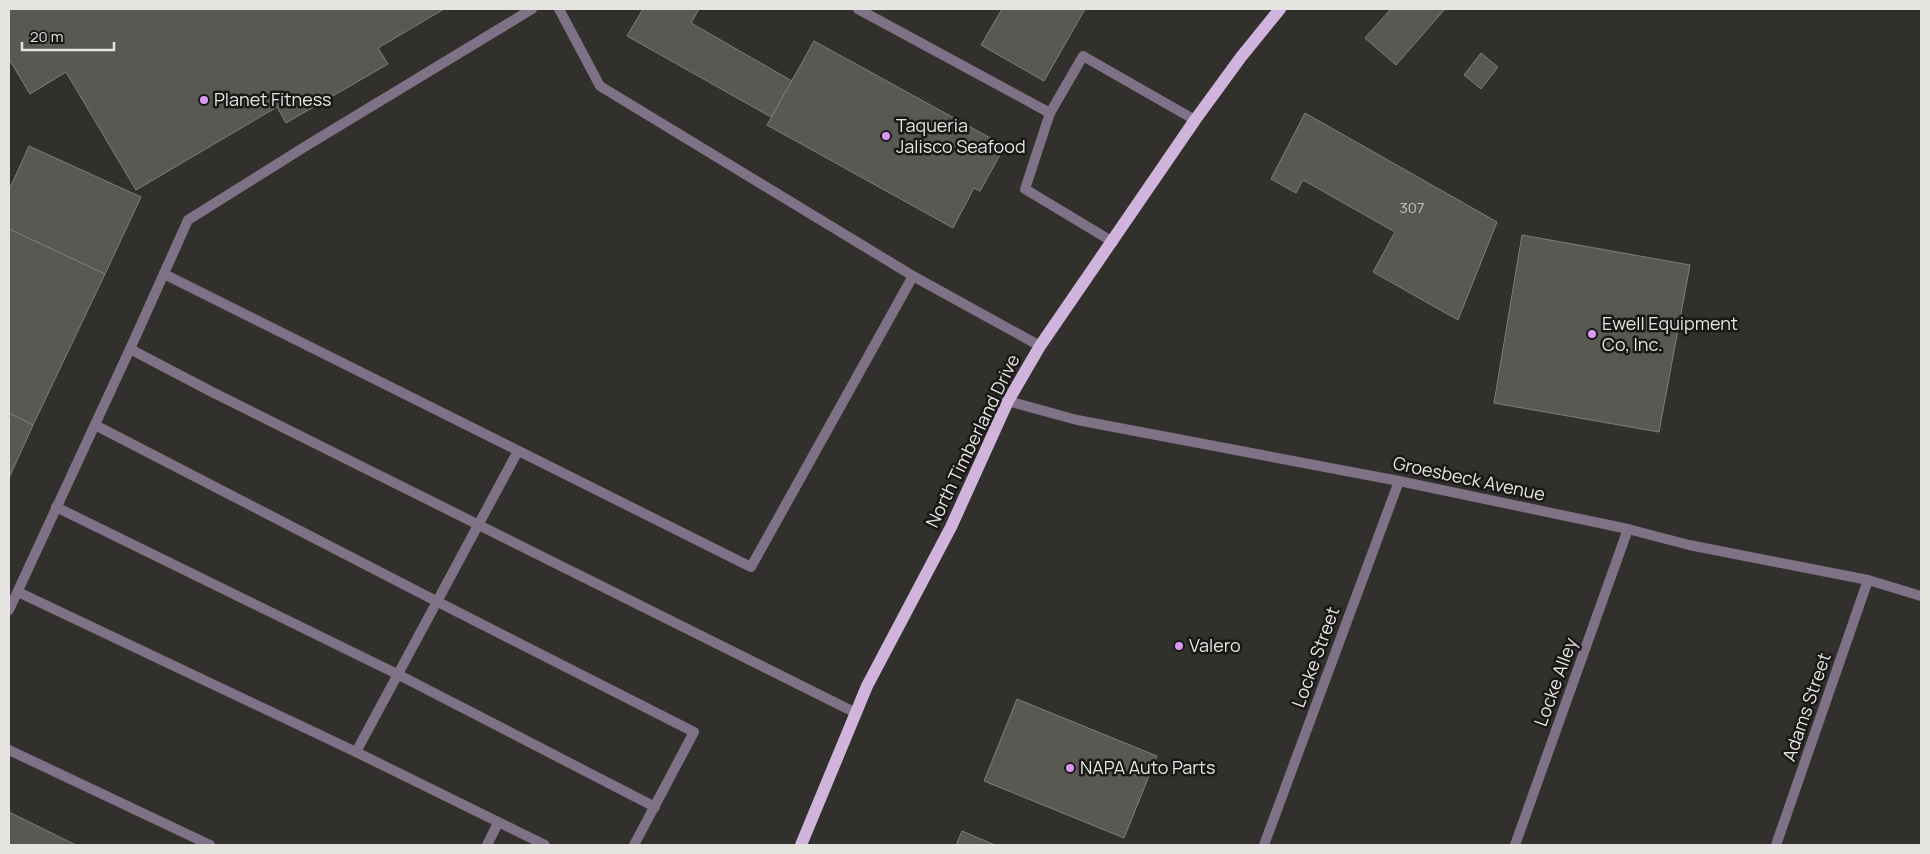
<svg xmlns="http://www.w3.org/2000/svg" width="1930" height="854" font-family="Manrope,sans-serif">
	<style>
		.building { fill: #595853; stroke: #7f7e79 }
		.lines { fill: none; stroke-linecap: round; stroke-linejoin: round }
		.service { stroke: #807286; stroke-width: 10 }
		.minor { stroke: #807286; stroke-width: 10 }
		.primary { stroke: #d0b4dc; stroke-width: 12 }
		.poi-dot { fill: #db99f5; stroke: #191816; stroke-width: 2 }
		.labels { text-anchor: middle; stroke-width: 5; stroke-linejoin: round; paint-order: stroke }
		.number-label { font-size: 15px; fill: #c2c1be }
		.poi-label { font-size: 18px; fill: #e5e4e1; stroke: #191816; text-anchor: start }
		.street-label { font-size: 18px; fill: #e5e4e1; stroke: #191816 }
	</style>
	<rect width="100%" height="100%" fill="#32302c"/>
	<g class="building">
		<path d="M9 9H444L378 48 388 64 286 123 277 107 136 190 66 72 30 94 9 59Z"/>
		<path d="M643 9H699L691 23 792 81 771 117 627 36Z"/>
		<path d="M1002 9H1085L1044 81 981 45Z"/>
		<path d="M1391 9H1445L1396 65 1365 38Z"/>
		<path d="M814 41 1005 146 980 191 974 188 953 228 767 125Z"/>
		<path d="M1481 53 1498 67 1481 89 1464 75Z"/>
		<path d="M1305 113 1497 222 1458 320 1373 272 1395 232 1303 180 1296 193 1271 179Z"/>
		<path d="M29 146 141 197 105 274 9 229V190Z"/>
		<path d="M9 229 105 274 33 425 9 413Z"/>
		<path d="M1522 235 1690 265 1659 432 1494 403Z"/>
		<path d="M9 413 33 425 9 478Z"/>
		<path d="M1017 699 1157 756 1124 838 984 781Z"/>
		<path d="M9 812 76 845H9Z"/>
		<path d="M962 831 995 845H956Z"/>
	</g>
	<g class="lines">
		<g class="service">
			<path d="M559 9 600 86 913 276 1040 346"/>
			<path d="M858 9 1050 113 1083 56 1195 120"/>
			<path d="M1050 113 1025 189 1113 242"/>
			<path d="M164 274 751 567 913 276"/>
			<path d="M130 349 188 220 306 146 532 9"/>
			<path d="M95 425 438 602 694 732 634 845"/>
			<path d="M518 451 356 752 545 845"/>
			<path d="M56 507 399 675 655 807"/>
			<path d="M18 592 356 752"/>
			<path d="M9 610 130 349 214 393 856 713"/>
			<path d="M9 750 210 845"/>
			<path d="M487 845 498 823"/>
		</g>
		<g class="minor">
			<path d="M1008 401 1077 420 1399 481 1628 529 1689 545 1868 580 1921 596"/>
			<path d="M1264 845 1399 481"/>
			<path d="M1515 845 1628 529"/>
			<path d="M1776 845 1868 580"/>
		</g>
		<path class="primary" d="M801 845 867 686 951 527 1008 401 1040 346 1195 120 1241 57 1280 9"/>
	</g>
	<g class="poi-dot">
		<circle cx="204" cy="100" r="5"/>
		<circle cx="886" cy="136" r="5"/>
		<circle cx="1592" cy="334" r="5"/>
		<circle cx="1179" cy="646" r="5"/>
		<circle cx="1070" cy="768" r="5"/>
	</g>
	<g class="labels">
		<g class="number-label">
			<text x="1412" y="213">307</text>
		</g>
		<g class="poi-label">
			<text x="214" y="106">Planet Fitness</text>
			<text x="896" y="132">Taqueria<tspan x="896" dy="21">Jalisco Seafood</tspan></text>
			<text x="1602" y="330">Ewell Equipment<tspan x="1602" dy="21">Co, Inc.</tspan></text>
			<text x="1189" y="652">Valero</text>
			<text x="1080" y="774">NAPA Auto Parts</text>
		</g>
		<g class="street-label">
			<text transform="translate(973 441) rotate(-64)" y="6">North Timberland Drive</text>
			<text transform="translate(1469 479) rotate(12)" y="6">Groesbeck Avenue</text>
			<text transform="translate(1316 657) rotate(-70)" y="6">Locke Street</text>
			<text transform="translate(1556 682) rotate(-70)" y="6">Locke Alley</text>
			<text transform="translate(1807 707) rotate(-71)" y="6">Adams Street</text>
		</g>
	</g>
	<rect width="1930" height="854" fill="none" stroke="#e5e4e1" stroke-width="20"/>
	<path d="M22 42v8h92v-8" fill="none" stroke="#e5e4e1" stroke-width="2.5"/>
	<text x="30" y="42" font-size="15" fill="#e5e4e1" stroke="#191816" stroke-width="4" paint-order="stroke">20 m</text>
</svg>
